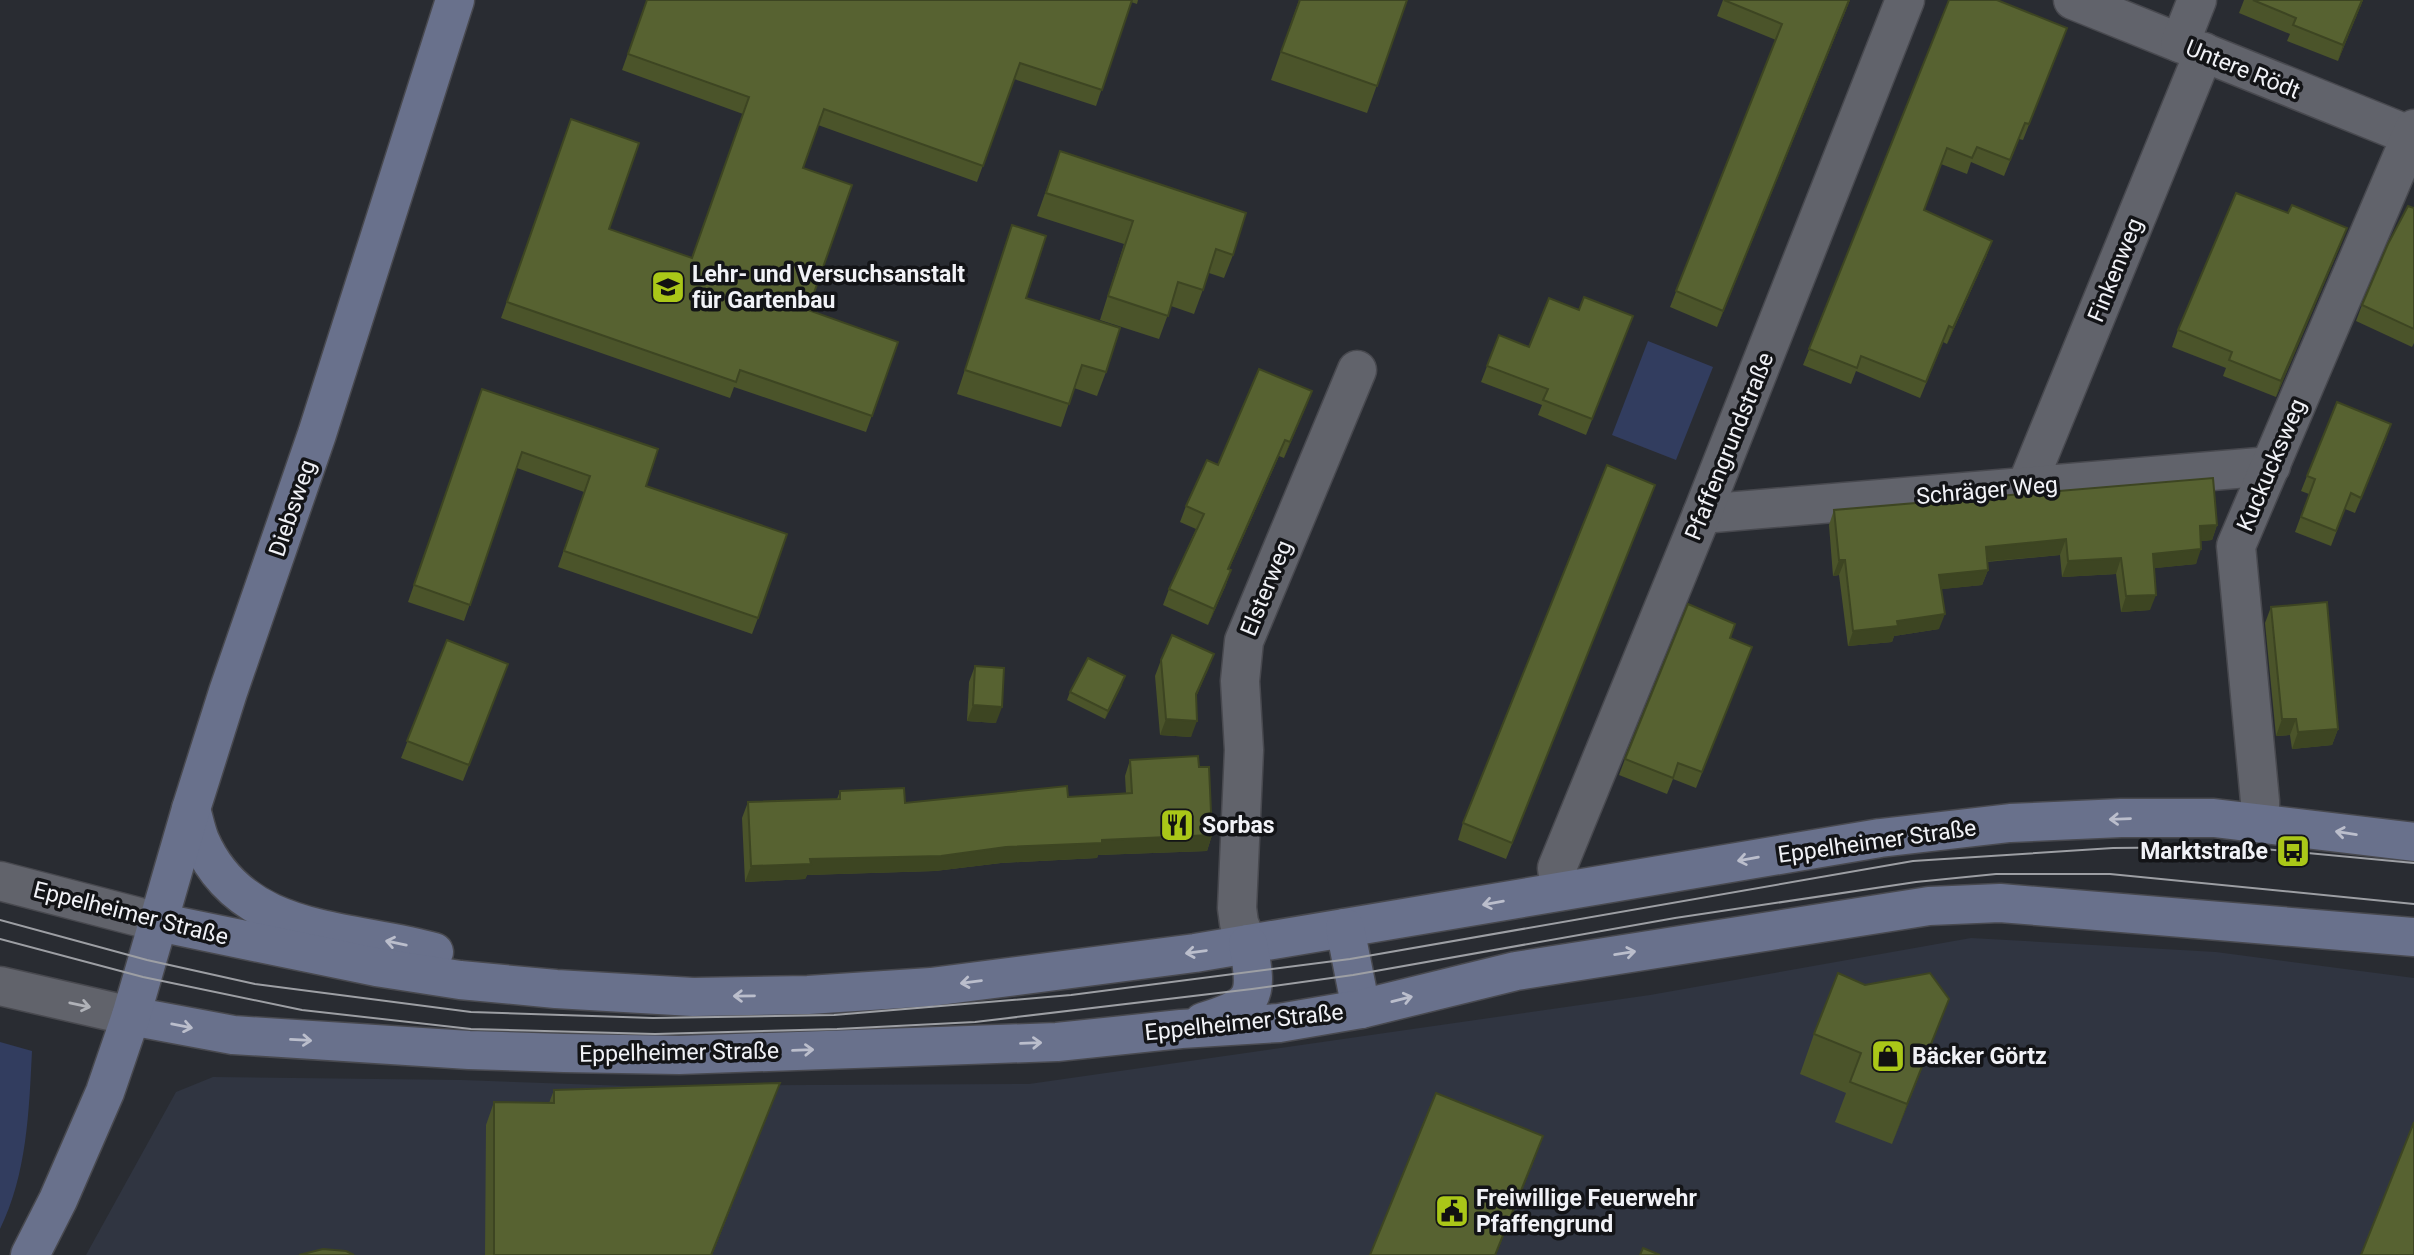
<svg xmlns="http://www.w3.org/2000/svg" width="2414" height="1255" font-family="Roboto,sans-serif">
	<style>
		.built { fill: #303541 }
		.green { fill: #323d5f }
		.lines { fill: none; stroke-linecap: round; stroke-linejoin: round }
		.street-casing { stroke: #48494f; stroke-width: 41 }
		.secondary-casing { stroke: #48494f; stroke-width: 41 }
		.street { stroke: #61636b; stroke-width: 38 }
		.secondary { stroke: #69718c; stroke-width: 38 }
		.tram { stroke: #9d9fa4; stroke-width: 2 }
		.wall { fill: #4b542a }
		.shaded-wall { fill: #3d4522 }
		.building { fill: #576231; stroke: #3d4522; stroke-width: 2 }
		.oneway { stroke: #bbbecc }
		.oneway2 { stroke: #b0b2b8 }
		.labels { text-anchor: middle; stroke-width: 7; stroke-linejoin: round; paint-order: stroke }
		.street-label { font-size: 23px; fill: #f1f2f7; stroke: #131417 }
		.poi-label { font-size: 23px; font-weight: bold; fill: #f1f2f7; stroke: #131417; text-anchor: start }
	</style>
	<rect width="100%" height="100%" fill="#292c32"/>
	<path class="built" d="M1971 938 2216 952 2414 978V1255H86L176 1092 213 1077 462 1080 629 1086 1029 1084 1650 995Z"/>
	<g class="green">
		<path d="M1648 341 1713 367 1676 460 1612 435Z"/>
		<path d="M0 1042 32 1051C29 1111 27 1174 0 1229Z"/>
	</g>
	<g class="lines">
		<g class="street-casing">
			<g id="street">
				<path d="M2073 0 2414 137"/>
				<path d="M2180 43 2197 0"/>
				<path d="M2026 487 2204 52"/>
				<path d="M1702 514 2271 466"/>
				<path d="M2260 822V801L2236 546 2414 129"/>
				<path d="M0 881 158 922"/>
				<path d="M1560 891 1557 868 1702 514 1905 0"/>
				<path d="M1248 944 1239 923 1237 908 1244 750 1240 681 1244 641 1357 370"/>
				<path d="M0 986 131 1016"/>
			</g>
		</g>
		<g class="secondary-casing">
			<g id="secondary">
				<path d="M191 809C194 819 196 830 200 840 242 937 347 928 434 952"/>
				<path d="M158 922 376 967 460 980 556 989 693 997 808 995 931 987 1195 953 1880 838 2010 823 2121 818H2214L2414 842"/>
				<path d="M1345 928 1361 1009"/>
				<path d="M131 1016 233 1035 469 1050 564 1053 679 1055 1057 1042 1181 1029 1279 1023 1361 1009 1516 971 1929 906 2000 903 2414 937"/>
				<path d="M1203 1022C1255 1006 1259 998 1248 944"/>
				<path d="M30 1255 58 1200 105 1092 131 1016 191 809 228 692 317 434 455 0"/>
			</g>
		</g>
		<use href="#street" class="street"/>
		<use href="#secondary" class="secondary"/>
		<g class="tram">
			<path d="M0 920 147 960 255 984 471 1012 653 1018 834 1015 1071 995 1350 959 1913 861 2113 848 2212 847 2253 848 2414 863"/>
			<path d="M0 939 143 977 302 1010 471 1029 655 1034 837 1029 975 1022 1252 989 1353 975 1675 918 1916 882 1996 874H2110L2414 904"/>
		</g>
	</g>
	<g class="wall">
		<path d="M647 0H1138L1137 4 1131 2 1096 106 1014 79 977 182 818 125 803 168 808 310 898 342 866 432 734 387 730 398 501 318 571 119 609 229 692 258 743 114 622 70Z"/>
		<path d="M1299 0H1407L1367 113 1271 80Z"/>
		<path d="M1723 0H1850L1717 327 1670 307 1776 40 1717 16Z"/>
		<path d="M1949 0 2067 28 2023 140 2019 139 2004 176 1971 162 1967 174 1941 164 1924 210 1992 241 1986 257 1947 344 1943 342 1920 398 1856 371 1851 384 1803 365Z"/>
		<path d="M2244 0H2363L2338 61 2287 41 2290 34 2239 13Z"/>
		<path d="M1060 151 1233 255 1224 278 1209 273 1194 314 1171 306 1159 339 1100 320 1124 244 1037 216Z"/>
		<path d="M2414 208V343L2412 347 2356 321 2362 305Z"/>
		<path d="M1012 225 1026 298 1106 372 1097 396 1074 388 1061 427 957 394Z"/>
		<path d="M2341 244 2276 397 2223 376 2226 368 2172 347 2178 330Z"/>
		<path d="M1579 310 1633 316 1586 435 1538 415 1542 405 1481 382 1499 335 1529 347Z"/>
		<path d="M482 389 646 486 758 618 752 634 558 567 584 492 517 468 464 621 408 602Z"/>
		<path d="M1312 391 1284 458 1279 456 1229 569 1231 570 1225 587 1208 625 1163 605 1169 589 1196 529 1180 522 1186 506 1218 465Z"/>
		<path d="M2386 439 2355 513 2345 509 2331 546 2295 532 2309 494 2301 491 2307 476Z"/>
		<path d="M1649 501 1506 859 1458 840 1463 823Z"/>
		<path d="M1834 510 2217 525 2212 540 2201 541 2196 564 2154 568 2150 610 2121 612 2116 574 2062 577 2060 555 1987 562 1988 570 1982 585 1941 589 1939 629 1894 636 1892 642 1848 646 1839 575 1833 576 1829 525Z"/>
		<path d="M2271 607 2338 729 2332 745 2292 749 2290 735 2276 736 2265 623Z"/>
		<path d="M1730 638 1752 647 1696 788 1673 779 1667 794 1619 775 1625 759Z"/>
		<path d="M447 640 508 664 463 781 401 758Z"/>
		<path d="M1214 654 1196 697 1191 737 1160 735 1155 676 1161 660Z"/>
		<path d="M975 666 996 723 967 721 969 682Z"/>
		<path d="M1122 685 1105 719 1067 700 1070 692Z"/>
		<path d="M1130 760 1199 767 1212 835 1207 851 1098 855 1097 858 1001 863 935 871 807 875 805 879 745 882 742 818 748 802 837 799 840 791 905 803 1068 797 1126 793 1125 776Z"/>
		<path d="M1865 985 1949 999 1934 1038 1892 1144 1835 1122 1846 1093 1800 1074 1814 1034Z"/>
		<path d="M780 1083 712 1255H485L486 1125 494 1102 549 1103 554 1090Z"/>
	</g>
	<g class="shaded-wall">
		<path d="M1849 0H1850L1717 327 1723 311Z"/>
		<path d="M2362 0H2363L2338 61 2343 45Z"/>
		<path d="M2347 228 2341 244 2276 397 2281 381Z"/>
		<path d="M1992 241 1986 257 1947 344 1953 328Z"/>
		<path d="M1312 391 1306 407 1284 458 1290 442Z"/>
		<path d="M2391 424 2386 439 2355 513 2361 498Z"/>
		<path d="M1285 440 1279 456 1222 585 1228 569Z"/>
		<path d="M2217 525 2212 540 2194 542 2200 526Z"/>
		<path d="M2066 539 2060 555 1980 562 1986 547Z"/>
		<path d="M2201 549 2196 564 2147 569 2153 554Z"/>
		<path d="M2121 558 2116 574 2062 577 2068 561Z"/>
		<path d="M1839 560H1845L1839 575 1833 576Z"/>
		<path d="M1231 570 1225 587 1208 625 1214 609Z"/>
		<path d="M1988 570 1982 585 1934 590 1939 575Z"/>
		<path d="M2156 595 2150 610 2121 612 2126 596Z"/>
		<path d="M1945 614 1939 629 1894 636 1892 642 1848 646 1853 631 1897 621Z"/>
		<path d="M1214 654 1208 670 1190 710 1196 694Z"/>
		<path d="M1125 676 1122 685 1105 719 1108 711Z"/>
		<path d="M973 705 1002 707 996 723 967 721Z"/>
		<path d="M1166 719 1197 721 1191 737 1160 735Z"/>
		<path d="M2282 719H2296L2290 735 2276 736Z"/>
		<path d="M2338 729 2332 745 2292 749 2298 732Z"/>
		<path d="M1212 835 1207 851 1098 855 1097 858 1001 863 935 871 807 875 805 879 745 882 751 866 810 859 1006 847 1102 840Z"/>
		<path d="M1949 999 1934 1038 1892 1144 1907 1104Z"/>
		<path d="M780 1083 712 1255H711Z"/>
		<path d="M1543 1136 1532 1166 1496 1255H1495Z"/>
	</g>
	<g class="building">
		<path d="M647 0H1132L1102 90 1020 63 983 166 824 109 803 168 852 185 808 310 898 342 872 416 740 370 736 382 507 302 571 119 639 143 609 229 692 258 749 97 628 54Z"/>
		<path d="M1300 0H1407L1377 86 1281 52Z"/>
		<path d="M1724 0H1849L1723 311 1676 291 1782 24Z"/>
		<path d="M1949 0H1997L2067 28 2029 124 2025 123 2010 160 1977 147 1972 158 1947 148 1924 210 1992 241 1953 328 1949 326 1926 382 1861 356 1857 368 1809 349Z"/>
		<path d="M2253 0H2362L2343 45 2293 25 2296 18Z"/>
		<path d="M1060 151 1246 213 1233 255 1216 249 1203 290 1178 282 1168 316 1108 296 1133 221 1046 193Z"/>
		<path d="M2236 193 2288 213 2292 205 2347 228 2281 381 2229 360 2232 352 2178 330Z"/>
		<path d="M2408 206 2414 208V329L2362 305 2388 244Z"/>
		<path d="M1012 225 1046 236 1026 298 1120 328 1106 372 1082 365 1069 404 965 370Z"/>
		<path d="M1584 297 1633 316 1592 419 1543 400 1548 389 1487 366 1499 335 1529 347 1549 298 1579 310Z"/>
		<path d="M1259 369 1312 391 1290 442 1285 440 1228 569 1231 570 1214 609 1169 589 1204 514 1186 506 1207 460 1218 465Z"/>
		<path d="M482 389 658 449 646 486 787 534 758 618 564 551 590 476 522 452 470 605 414 585Z"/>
		<path d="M2337 402 2391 424 2361 498 2351 493 2336 531 2301 517 2315 479 2307 476Z"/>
		<path d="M1607 465 1655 485 1512 843 1463 823Z"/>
		<path d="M2213 478 2217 525 2200 526 2201 549 2153 554 2156 595 2126 596 2121 558 2068 561 2066 539 1986 547 1988 570 1939 575 1945 614 1897 621 1898 626 1853 631 1845 560H1839L1834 510Z"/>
		<path d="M2327 602 2338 729 2298 732 2296 719H2282L2271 607Z"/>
		<path d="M1688 604 1735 624 1730 638 1752 647 1702 772 1678 763 1673 778 1625 759Z"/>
		<path d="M1172 635 1214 654 1196 694 1197 721 1166 719 1161 660Z"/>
		<path d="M447 640 508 664 469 765 407 741Z"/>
		<path d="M1088 658 1125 676 1108 711 1070 692Z"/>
		<path d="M975 666 1004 668 1002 707 973 705Z"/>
		<path d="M1198 756 1199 767H1209L1212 835 1102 840V843L1006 847 941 856 810 859 811 864 751 866 748 802 840 799V791L904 788 905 803 1067 786 1068 797 1132 793 1130 760Z"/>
		<path d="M1838 973 1865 985 1930 973 1949 999 1907 1104 1850 1082 1861 1053 1814 1034Z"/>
		<path d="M780 1083 711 1255H494V1102L554 1103V1090Z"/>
		<path d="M1436 1093 1543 1136 1495 1255H1370Z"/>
		<path d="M2414 1122V1255H2361Z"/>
		<path d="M1643 1248 1660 1255H1640Z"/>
		<path d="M323 1249 346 1251 354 1255H299Z"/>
	</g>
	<defs><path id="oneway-shaft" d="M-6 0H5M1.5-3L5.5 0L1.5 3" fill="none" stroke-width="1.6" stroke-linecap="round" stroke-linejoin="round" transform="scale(1.75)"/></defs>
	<g class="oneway">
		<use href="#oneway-shaft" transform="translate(2120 819) rotate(178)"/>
		<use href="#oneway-shaft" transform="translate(2346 833) rotate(-171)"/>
		<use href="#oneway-shaft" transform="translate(1748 859) rotate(170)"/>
		<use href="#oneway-shaft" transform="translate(1493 903) rotate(170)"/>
		<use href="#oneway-shaft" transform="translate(396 943) rotate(-168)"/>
		<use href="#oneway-shaft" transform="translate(1196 952) rotate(172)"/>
		<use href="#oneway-shaft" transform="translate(1625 953) rotate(-9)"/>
		<use href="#oneway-shaft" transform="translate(971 982) rotate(173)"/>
		<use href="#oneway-shaft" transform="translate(744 996) rotate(179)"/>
		<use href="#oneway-shaft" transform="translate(1402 999) rotate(-14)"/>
		<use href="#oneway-shaft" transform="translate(182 1026) rotate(11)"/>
		<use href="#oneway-shaft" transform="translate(301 1040) rotate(3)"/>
		<use href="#oneway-shaft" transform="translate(1031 1043) rotate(-2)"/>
		<use href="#oneway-shaft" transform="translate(803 1050) rotate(-2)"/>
	</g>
	<use class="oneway2" href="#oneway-shaft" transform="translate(80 1005) rotate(12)"/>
	<defs>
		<g id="university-square" transform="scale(1.75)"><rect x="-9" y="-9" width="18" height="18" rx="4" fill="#aac718" stroke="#131417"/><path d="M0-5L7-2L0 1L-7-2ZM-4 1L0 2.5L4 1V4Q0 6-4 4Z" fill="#111"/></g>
		<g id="restaurant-square" transform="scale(1.75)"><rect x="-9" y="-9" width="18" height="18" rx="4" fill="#aac718" stroke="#131417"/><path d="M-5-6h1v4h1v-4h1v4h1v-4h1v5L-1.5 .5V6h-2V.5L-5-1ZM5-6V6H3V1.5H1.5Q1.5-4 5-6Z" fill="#111"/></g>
		<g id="bus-square" transform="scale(1.75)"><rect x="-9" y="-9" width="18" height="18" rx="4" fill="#aac718" stroke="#131417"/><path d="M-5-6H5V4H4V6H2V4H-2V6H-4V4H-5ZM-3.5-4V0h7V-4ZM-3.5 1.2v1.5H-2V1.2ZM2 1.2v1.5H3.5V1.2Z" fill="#111"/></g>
		<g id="shop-square" transform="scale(1.75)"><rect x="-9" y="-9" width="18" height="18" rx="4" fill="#aac718" stroke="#131417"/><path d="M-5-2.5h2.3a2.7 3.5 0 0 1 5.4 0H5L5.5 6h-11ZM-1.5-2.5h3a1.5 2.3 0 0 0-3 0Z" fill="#111"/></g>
		<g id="civic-square" transform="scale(1.75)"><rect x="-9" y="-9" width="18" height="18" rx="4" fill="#aac718" stroke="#131417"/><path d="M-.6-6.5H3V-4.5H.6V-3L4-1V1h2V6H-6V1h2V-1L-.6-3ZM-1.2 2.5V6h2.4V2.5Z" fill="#111"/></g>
	</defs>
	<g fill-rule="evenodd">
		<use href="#university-square" x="668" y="287"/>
		<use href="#restaurant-square" x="1177" y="825"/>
		<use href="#bus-square" x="2293" y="851"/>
		<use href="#shop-square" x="1888" y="1056"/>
		<use href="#civic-square" x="1452" y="1211"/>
	</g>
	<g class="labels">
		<g class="street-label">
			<text transform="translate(2243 69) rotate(22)" y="8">Untere Rödt</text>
			<text transform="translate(2115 270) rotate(-68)" y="8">Finkenweg</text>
			<text transform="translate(1729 446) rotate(-68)" y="8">Pfaffengrundstraße</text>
			<text transform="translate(2271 465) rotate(-67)" y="8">Kuckucksweg</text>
			<text transform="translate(1987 490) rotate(-5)" y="8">Schräger Weg</text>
			<text transform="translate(292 508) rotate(-71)" y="8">Diebsweg</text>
			<text transform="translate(1266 588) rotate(-68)" y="8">Elsterweg</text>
			<text transform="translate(1877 841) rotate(-8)" y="8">Eppelheimer Straße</text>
			<text transform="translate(131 913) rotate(14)" y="8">Eppelheimer Straße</text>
			<text transform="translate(1244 1022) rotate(-6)" y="8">Eppelheimer Straße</text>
			<text transform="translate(679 1052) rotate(-1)" y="8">Eppelheimer Straße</text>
		</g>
		<g class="poi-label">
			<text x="692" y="282">Lehr- und Versuchsanstalt<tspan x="692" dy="26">für Gartenbau</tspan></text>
			<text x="1202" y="833">Sorbas</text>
			<text x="2268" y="859" text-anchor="end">Marktstraße</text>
			<text x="1912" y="1064">Bäcker Görtz</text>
			<text x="1476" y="1206">Freiwillige Feuerwehr<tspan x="1476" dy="26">Pfaffengrund</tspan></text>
		</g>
	</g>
</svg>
